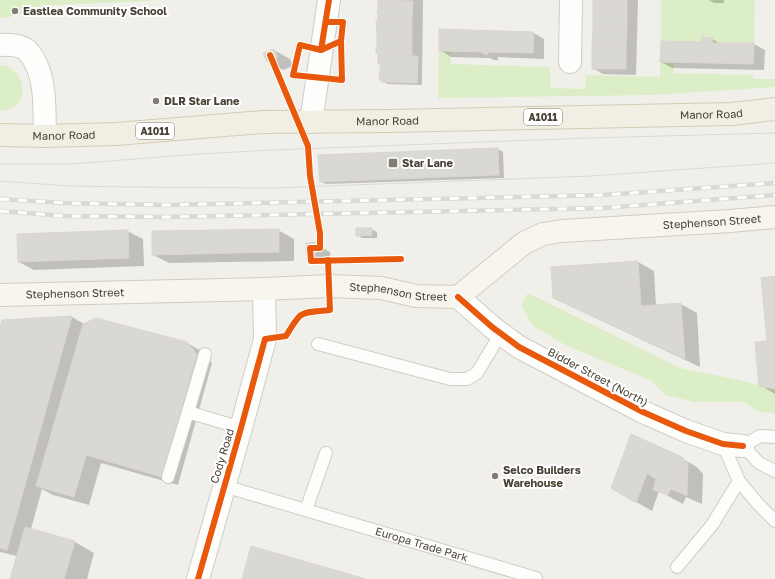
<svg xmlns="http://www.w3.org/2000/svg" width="775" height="579" font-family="'Golos Text',sans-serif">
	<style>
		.green { fill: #dceec7 }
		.shadow { fill: #0003 }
		.building { fill: #dad8d2; stroke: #d9d6cf }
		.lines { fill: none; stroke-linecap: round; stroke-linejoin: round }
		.service-casing { stroke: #cfcdc7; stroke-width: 14 }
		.minor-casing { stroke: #cfcdc7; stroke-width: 24 }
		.tertiary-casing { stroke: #cfcdc7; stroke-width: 24 }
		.secondary-casing { stroke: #d0cdc0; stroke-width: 24 }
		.primary-casing { stroke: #d4cdb5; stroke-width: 24 }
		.service { stroke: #fdfdfc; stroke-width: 12 }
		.minor { stroke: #fdfdfc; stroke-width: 22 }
		.tertiary { stroke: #fdfdfc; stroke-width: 22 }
		.secondary { stroke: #f7f5ee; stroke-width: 22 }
		.primary { stroke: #f1eee3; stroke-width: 22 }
		.tram { stroke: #d9d9d8; stroke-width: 1 }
		.rail-casing { stroke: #d9d9d8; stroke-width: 4.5 }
		.rail { stroke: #fff; stroke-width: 3; stroke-dasharray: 9; stroke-linecap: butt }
		.cycleway-casing { stroke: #fff; stroke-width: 8 }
		.cycleway { stroke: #e8590c; stroke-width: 6 }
		.poi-dot { fill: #837e74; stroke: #fff; stroke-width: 1.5 }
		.labels { text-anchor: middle; stroke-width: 4; stroke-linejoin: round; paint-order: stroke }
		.shield { fill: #fff; stroke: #7f7a71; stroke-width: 1 }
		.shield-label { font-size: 10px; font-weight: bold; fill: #484134 }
		.poi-label { font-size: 11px; font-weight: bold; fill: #484134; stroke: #fff; text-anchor: start }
		.street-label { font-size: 11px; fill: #484134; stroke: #fff }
	</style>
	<rect width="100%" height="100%" fill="#f0efea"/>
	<g class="green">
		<path d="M0 0H155L151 1 52 5 9 17 0 18Z"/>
		<path d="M661 0H755L754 43H712V38L702 37 701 42 661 41Z"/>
		<path d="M439 51H451V64L550 67 551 88 585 89 586 75 660 77V62L674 63V73L753 75V79H775V87L652 95 438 98Z"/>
		<path d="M0 65C19 66 30 89 17 104 13 109 6 110 0 111Z"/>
		<path d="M528 293 680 368 730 378 775 389V413L759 412 744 402H695L665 395 652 381 565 345 532 325 521 305Z"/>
	</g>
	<g class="shadow">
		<path d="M379 0H423L422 85 387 84 380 79 382 65 379 63V22L378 15Z"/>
		<path d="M594 0H638L636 75 603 74 593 68Z"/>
		<path d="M709 0H724V3H714Z"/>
		<path d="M534 33 544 39V59L498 57V60H494L490 58 451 57 440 50Z"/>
		<path d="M712 39 721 44H754L765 50 764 70 672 68 661 62Z"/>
		<path d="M274 50 290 59 293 66 283 70 267 61Z"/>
		<path d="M498 149 503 152 504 178 326 184 320 181Z"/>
		<path d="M371 229 377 232V238H362L357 235Z"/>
		<path d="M278 230 294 239V261L169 263 153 255Z"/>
		<path d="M127 231 143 239 144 266 34 270 19 262Z"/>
		<path d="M315 244 330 252 331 262H323L307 253Z"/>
		<path d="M638 262 654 271 656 306 681 304 697 313 700 367 570 306 554 297 553 268Z"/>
		<path d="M775 277V394L760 385 768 342Z"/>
		<path d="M72 317 84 324 187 343 203 352 212 363 178 485 101 463 89 505 53 495 42 489 31 529 75 542 94 553 87 579H11L17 556 0 552V332Z"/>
		<path d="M681 458 697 467 703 474 702 504 686 497 683 504 659 491 652 511 612 488Z"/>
	</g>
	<g class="building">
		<path d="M378 0 413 1 412 19H378L377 10H378Z"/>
		<rect x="593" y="0" width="34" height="10"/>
		<path d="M593 10H627V28L593 27Z"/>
		<path d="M378 19H412V37L377 36 376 20 378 21Z"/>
		<path d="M593 27 627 28 626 46 592 45Z"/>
		<path d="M439 29 534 32 533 53 488 52V55L483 54V52L439 51Z"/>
		<path d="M377 36 412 37V56L378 55 377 53H376V47H377Z"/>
		<path d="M702 37 713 38 712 43H754L753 64 660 62 661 41 701 42Z"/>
		<path d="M592 45 626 46V69H592Z"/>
		<path d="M274 49 278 57 267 62 263 53Z"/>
		<path d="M378 55 418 56 417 83 381 82V79H379L381 64H378Z"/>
		<path d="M498 148 499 175 320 182 318 155Z"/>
		<path d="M356 228H372V235L356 236Z"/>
		<path d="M279 229V252L152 255V231Z"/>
		<path d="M128 230 129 258 18 262 17 234Z"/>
		<path d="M315 242 316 253 306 254V243Z"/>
		<path d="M638 261 641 306 681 303 685 359 553 298 551 267Z"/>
		<path d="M775 276V389L759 386 755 342 767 341 761 278Z"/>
		<path d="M72 316 7 550 0 548V328L2 320Z"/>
		<path d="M96 318 187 342 197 354 162 477 86 455 74 497 36 486 83 324Z"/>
		<path d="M631 434 682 457 688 464 687 496 671 489 668 495 653 490 656 479 647 473 636 503 611 488Z"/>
		<path d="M25 527 75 541 64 579H10Z"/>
		<path d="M251 546 366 579H242Z"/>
	</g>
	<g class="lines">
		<g class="service-casing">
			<g id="service">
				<path d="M318 344 450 379H467L477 373 501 333"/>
				<path d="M205 354 188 412 241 428"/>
				<path d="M775 437 760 436 743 446 759 463 775 471"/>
				<path d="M723 444 739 481 758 504 775 521"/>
				<path d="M168 477 188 412"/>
				<path id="s1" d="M224 486 536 578"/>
				<path d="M306 510 326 453"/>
				<path d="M677 567 712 525 739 481"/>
			</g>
		</g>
		<g class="minor-casing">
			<g id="minor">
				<path d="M0 45C8 44 20 45 27 50 27 50 30 55 31 55 47 78 44 109 45 136"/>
				<path d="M570 62 571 0"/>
				<path d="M458 297 492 327 519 347 643 412 686 431 723 444 743 446"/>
			</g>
		</g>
		<g class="tertiary-casing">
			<g id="tertiary">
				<path d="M311 122 329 0"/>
				<path d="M198 579 241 428 265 339 264 289"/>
			</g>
		</g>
		<g class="secondary-casing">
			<g id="secondary">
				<path id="s2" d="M0 295 264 289 329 286 381 288 416 296 458 297 524 243 543 234 562 231 730 221 775 217"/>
			</g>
		</g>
		<g class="primary-casing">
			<g id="primary">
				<path id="s3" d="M0 135 45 136 116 134 263 122 390 121 732 114 775 109"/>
			</g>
		</g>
		<use href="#service" class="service"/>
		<use href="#minor" class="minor"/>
		<use href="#tertiary" class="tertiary"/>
		<use href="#secondary" class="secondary"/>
		<use href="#primary" class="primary"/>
		<g class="tram">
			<path d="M0 164H72L198 154 273 150 588 138 775 133"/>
			<path d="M0 181 70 186 132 187 273 188 591 176 775 163"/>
		</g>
		<g class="rail-casing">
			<g id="rail">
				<path d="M0 199 65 203 167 205 603 195 775 183"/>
				<path d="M0 211 64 216 167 217 603 208 775 195"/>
			</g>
		</g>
		<use href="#rail" class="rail"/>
		<g class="cycleway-casing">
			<g id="cycleway">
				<path d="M326 22H343L341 41 342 80 293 75 300 45 321 50 341 41"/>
				<path d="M321 50 329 0"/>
				<path d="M270 55 308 146 310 176 320 233V248H310L311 261 401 259"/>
				<path d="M458 297 492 327 519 347 643 412 686 431 723 444 743 446"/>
				<path d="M198 579 241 428 265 339 286 336C302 309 300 313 330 310L328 260"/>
			</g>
		</g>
		<use href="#cycleway" class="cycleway"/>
	</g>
	<g class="poi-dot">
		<circle cx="15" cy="11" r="4"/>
		<circle cx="156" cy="101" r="4"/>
		<rect x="388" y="158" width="10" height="10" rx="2"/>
		<circle cx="495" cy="476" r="4"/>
	</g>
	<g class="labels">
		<g class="shield">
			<rect x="524" y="109" width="38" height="16" rx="3"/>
			<rect x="136" y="123" width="38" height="16" rx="3"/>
		</g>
		<g class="shield-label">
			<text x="543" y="121">A1011</text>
			<text x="155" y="135">A1011</text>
		</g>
		<g class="poi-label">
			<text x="23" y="15">Eastlea Community School</text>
			<text x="164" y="105">DLR Star Lane</text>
			<text x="402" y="167">Star Lane</text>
			<text x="503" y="474">Selco Builders<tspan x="503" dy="13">Warehouse</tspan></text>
		</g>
		<g class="street-label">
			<text dy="4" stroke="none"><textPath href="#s3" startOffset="712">Manor Road</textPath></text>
			<text dy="4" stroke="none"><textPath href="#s3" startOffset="388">Manor Road</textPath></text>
			<text dy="4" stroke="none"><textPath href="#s3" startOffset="64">Manor Road</textPath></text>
			<text dy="4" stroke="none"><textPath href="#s2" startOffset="735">Stephenson Street</textPath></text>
			<text dy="4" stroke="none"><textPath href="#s2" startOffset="399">Stephenson Street</textPath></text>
			<text dy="4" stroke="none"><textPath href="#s2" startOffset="75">Stephenson Street</textPath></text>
			<text transform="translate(598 377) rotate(28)" y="4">Bidder Street (North)</text>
			<text transform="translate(222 456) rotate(-73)" y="4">Cody Road</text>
			<text dy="4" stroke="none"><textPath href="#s1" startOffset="206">Europa Trade Park</textPath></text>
		</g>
	</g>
</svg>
